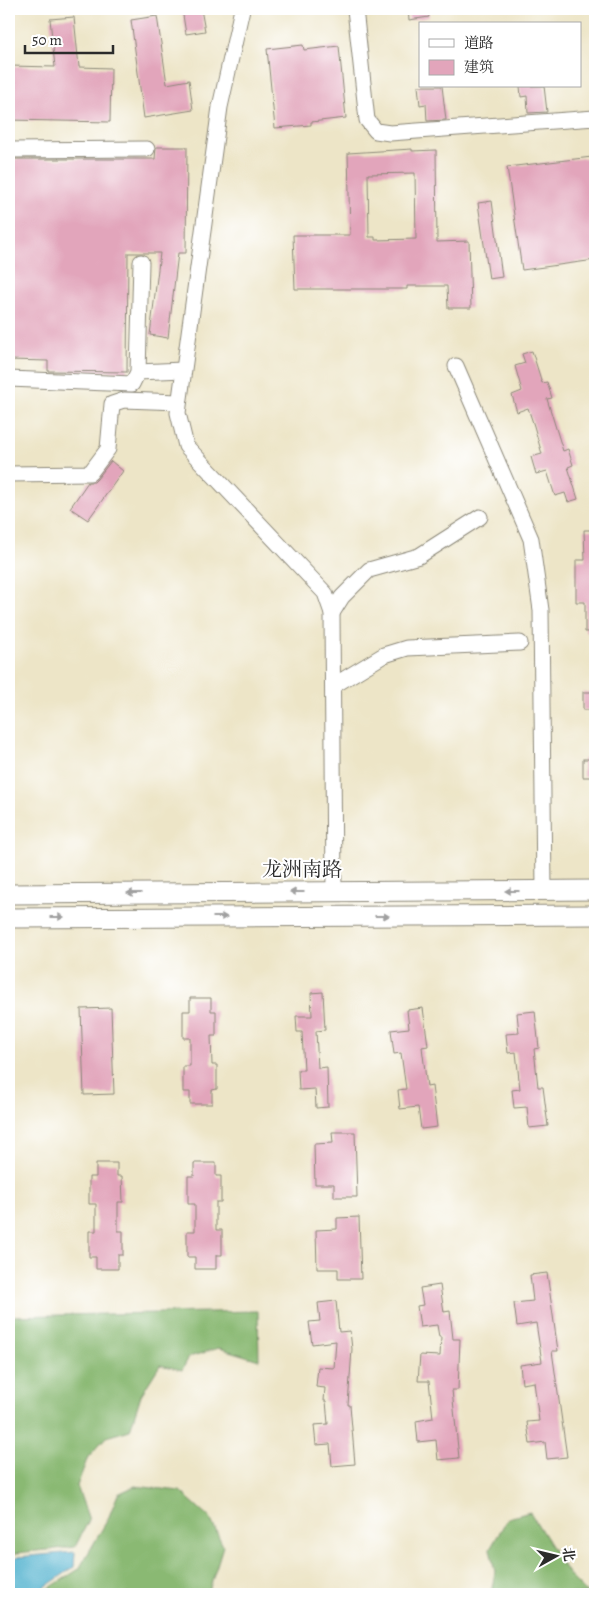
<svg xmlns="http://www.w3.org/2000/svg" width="604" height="1603" font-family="Alegreya,'Noto Serif SC',serif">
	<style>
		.forest { fill: #8ab973; stroke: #5a724f }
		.water { fill: #4fb1ce; stroke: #3d6e7c }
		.building { fill: #e2a5bb; fill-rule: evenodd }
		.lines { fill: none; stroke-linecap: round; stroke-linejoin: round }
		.minor-casing { stroke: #8c8879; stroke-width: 17 }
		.major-casing { stroke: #8c8879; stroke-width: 21 }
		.minor { stroke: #fff; stroke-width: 15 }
		.major { stroke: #fff; stroke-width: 19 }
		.oneway { fill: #a0a0a0 }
		.labels { text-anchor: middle; stroke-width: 4; stroke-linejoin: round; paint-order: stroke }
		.street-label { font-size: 20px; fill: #2b2b2b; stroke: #fff }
	</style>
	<rect width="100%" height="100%" fill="#fff"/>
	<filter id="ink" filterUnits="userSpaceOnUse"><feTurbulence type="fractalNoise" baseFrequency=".02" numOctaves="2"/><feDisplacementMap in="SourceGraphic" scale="10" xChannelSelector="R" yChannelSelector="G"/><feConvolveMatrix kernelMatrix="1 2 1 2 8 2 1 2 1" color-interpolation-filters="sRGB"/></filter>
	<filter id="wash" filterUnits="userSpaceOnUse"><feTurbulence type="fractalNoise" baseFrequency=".0096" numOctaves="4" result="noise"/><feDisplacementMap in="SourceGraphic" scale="20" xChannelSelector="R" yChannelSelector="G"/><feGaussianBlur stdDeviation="1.12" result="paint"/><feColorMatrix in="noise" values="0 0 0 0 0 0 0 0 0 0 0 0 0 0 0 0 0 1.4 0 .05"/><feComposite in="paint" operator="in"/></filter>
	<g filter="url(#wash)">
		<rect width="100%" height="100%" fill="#ede5c7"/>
		<g class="forest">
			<path d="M258 1311 259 1360 219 1348 189 1357 182 1370 160 1365 141 1395 130 1430 106 1437 88 1457 77 1486 89 1520 75 1547 17 1553 9 1557V1316Z"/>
			<path d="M135 1486 180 1491 210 1518 223 1546 208 1594H40L79 1569 108 1519 118 1494Z"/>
			<path d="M530 1512 569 1575 588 1594H491L495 1572 490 1549 508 1518Z"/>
		</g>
		<path class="water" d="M75 1552 74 1567 35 1594H9V1562L18 1557Z"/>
		<g id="blocks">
			<g class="building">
				<path d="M182 9H201L205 31 186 34Z"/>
				<path d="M408 9H428L429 17 409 20Z"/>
				<path d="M157 16 167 84 189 80 193 110 144 118 131 20Z"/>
				<path d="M74 17 79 67 111 68 110 122 9 120V66L55 67 50 19Z"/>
				<path d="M303 45 304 50 339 46 346 118 311 122V125L275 128 267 49Z"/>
				<path d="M418 86H442L446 120 427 121 426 104 420 105Z"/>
				<path d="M520 86H544L547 112 528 113 527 96 521 97Z"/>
				<path d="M156 147H187L186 253H178L168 338 150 335 160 253H128L127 372 48 371V361L9 360V159H155Z"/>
				<path d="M412 149V151L436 150 437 242 469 241 471 308H448L447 286H407V289H295L293 235H350L348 153ZM415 173 416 239 375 240V237H369L368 174Z"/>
				<path d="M592 157 595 179V260L522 270 507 167Z"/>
				<path d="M492 201 502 277 489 279 478 203Z"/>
				<path d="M532 351 542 383 547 382 552 398 547 399 563 451 568 449 573 465 568 467 578 499 568 502 565 493 555 496 547 471 536 474 531 457 542 454 534 426 528 408 517 412 512 395 522 391 515 366 525 363 522 354Z"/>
				<path d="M111 461 123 471 88 520 70 508 88 482H94L97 479Z"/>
				<path d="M584 530H595V632H585V602H576V560H585Z"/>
				<rect x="583" y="692" width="12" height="18"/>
				<rect x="583" y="759" width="12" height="18"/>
				<path d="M323 992 325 1030 316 1031 318 1068 327 1067 328 1107 316 1108 315 1089 299 1090 298 1070H304L302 1032H297L296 1016H312L311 993Z"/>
				<path d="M190 998H211V1011H216V1036H211L212 1065H217V1089L212 1090V1104H190V1092H183V1066H190V1038H183V1011H190Z"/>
				<path d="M111 1008 114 1094 84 1095 81 1009Z"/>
				<path d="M423 1008 428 1046 422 1047 427 1087 432 1086 437 1127 421 1129 418 1107 400 1109 398 1090 406 1089 401 1053 394 1054 391 1030 409 1028 407 1010Z"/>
				<path d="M535 1011 539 1048 534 1049 538 1087H543L548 1126 529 1128 527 1107 514 1108 512 1090 520 1089 516 1052 508 1053 506 1034 519 1033 517 1013Z"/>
				<path d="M332 1132H355L357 1197H334V1184H315L314 1144 333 1143Z"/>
				<path d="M96 1163H117V1176H122L123 1202H118V1231H123V1255H118V1269H96V1257H89V1231H96V1204H89V1177H96Z"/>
				<path d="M194 1163H216V1176H221V1202H216V1230H222V1255H216V1269H195V1257H187V1231H195V1204H188V1176H194Z"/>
				<path d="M359 1217 361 1279H338V1269H317L316 1230 337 1229V1218Z"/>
				<path d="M547 1273 558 1351H552L567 1457 547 1459 545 1442 530 1444 527 1422 539 1421 534 1382 522 1384 520 1365 542 1362 536 1323 517 1326 514 1303 533 1301 530 1275Z"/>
				<path d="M440 1285 444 1312 450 1311 453 1339H460L458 1390H452L459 1458 438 1460 436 1440 418 1442 416 1421 433 1418 429 1381H418L420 1355 440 1356 441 1337H439L437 1325 420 1327 417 1306 423 1305 420 1288Z"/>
				<path d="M336 1301 339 1332 350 1331 352 1349 348 1405H350L355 1464 332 1466 330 1444 316 1445 314 1425 328 1424 326 1401H324L325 1388 316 1387 318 1367 334 1368 336 1341 312 1344 309 1322 320 1321 318 1303Z"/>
			</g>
		</g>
	</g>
	<g filter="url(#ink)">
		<use href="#blocks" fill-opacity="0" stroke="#8c8879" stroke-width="1"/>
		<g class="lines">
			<g class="minor-casing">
				<g id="minor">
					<path d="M242 9 220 107 178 413 186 446 325 593 332 613 334 892"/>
					<path d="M355 9 367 120 376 131 390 133 595 118"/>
					<path d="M9 150 147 149"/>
					<path d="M456 366 531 539 541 610 544 891"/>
					<path d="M138 372 183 370"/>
					<path d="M9 379 132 384 138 372 141 262"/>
					<path d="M9 474 90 473 108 449 112 404 124 400 179 402"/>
					<path d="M332 613 342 597 369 570 419 556 480 517"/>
					<path d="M333 686 384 655 407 648 520 643"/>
				</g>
			</g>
			<g class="major-casing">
				<g id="major">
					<path d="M9 894 595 890"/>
					<path d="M9 918 595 915"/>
				</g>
			</g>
			<use href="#minor" class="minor"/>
			<use href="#major" class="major"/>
		</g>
		<defs><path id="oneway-solid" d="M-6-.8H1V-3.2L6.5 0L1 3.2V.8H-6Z" transform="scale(1.25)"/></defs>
		<g class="oneway">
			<use href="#oneway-solid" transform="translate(512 891) rotate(180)"/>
			<use href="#oneway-solid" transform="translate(297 892) rotate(180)"/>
			<use href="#oneway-solid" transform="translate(134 893) rotate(180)"/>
			<use href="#oneway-solid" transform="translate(382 916)"/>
			<use href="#oneway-solid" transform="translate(57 917)"/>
			<use href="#oneway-solid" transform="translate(220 917)"/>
		</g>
	</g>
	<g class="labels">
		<g class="street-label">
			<text x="302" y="876">龙洲南路</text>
		</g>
	</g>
	<rect width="604" height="1603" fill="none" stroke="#fff" stroke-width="30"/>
	<rect x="419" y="22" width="162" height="65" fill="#ffffff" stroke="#aaaaaa"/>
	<rect x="429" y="39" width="25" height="8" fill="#ffffff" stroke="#aaaaaa"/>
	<text x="464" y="48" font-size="15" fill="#2b2b2b">道路</text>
	<rect x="429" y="60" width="25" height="15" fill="#e2a5bb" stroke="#aaaaaa"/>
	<text x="464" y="72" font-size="15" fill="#2b2b2b">建筑</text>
	<g transform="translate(556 1556) rotate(82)" stroke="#ffffff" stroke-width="4" paint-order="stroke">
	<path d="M0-4L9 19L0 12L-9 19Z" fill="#2b2b2b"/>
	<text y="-8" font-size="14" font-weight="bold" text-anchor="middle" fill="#2b2b2b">北</text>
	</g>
	<path d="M25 45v8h88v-8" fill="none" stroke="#2b2b2b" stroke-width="2.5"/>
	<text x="32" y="45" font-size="15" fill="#2b2b2b" stroke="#ffffff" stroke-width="4" paint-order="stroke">50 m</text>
</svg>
